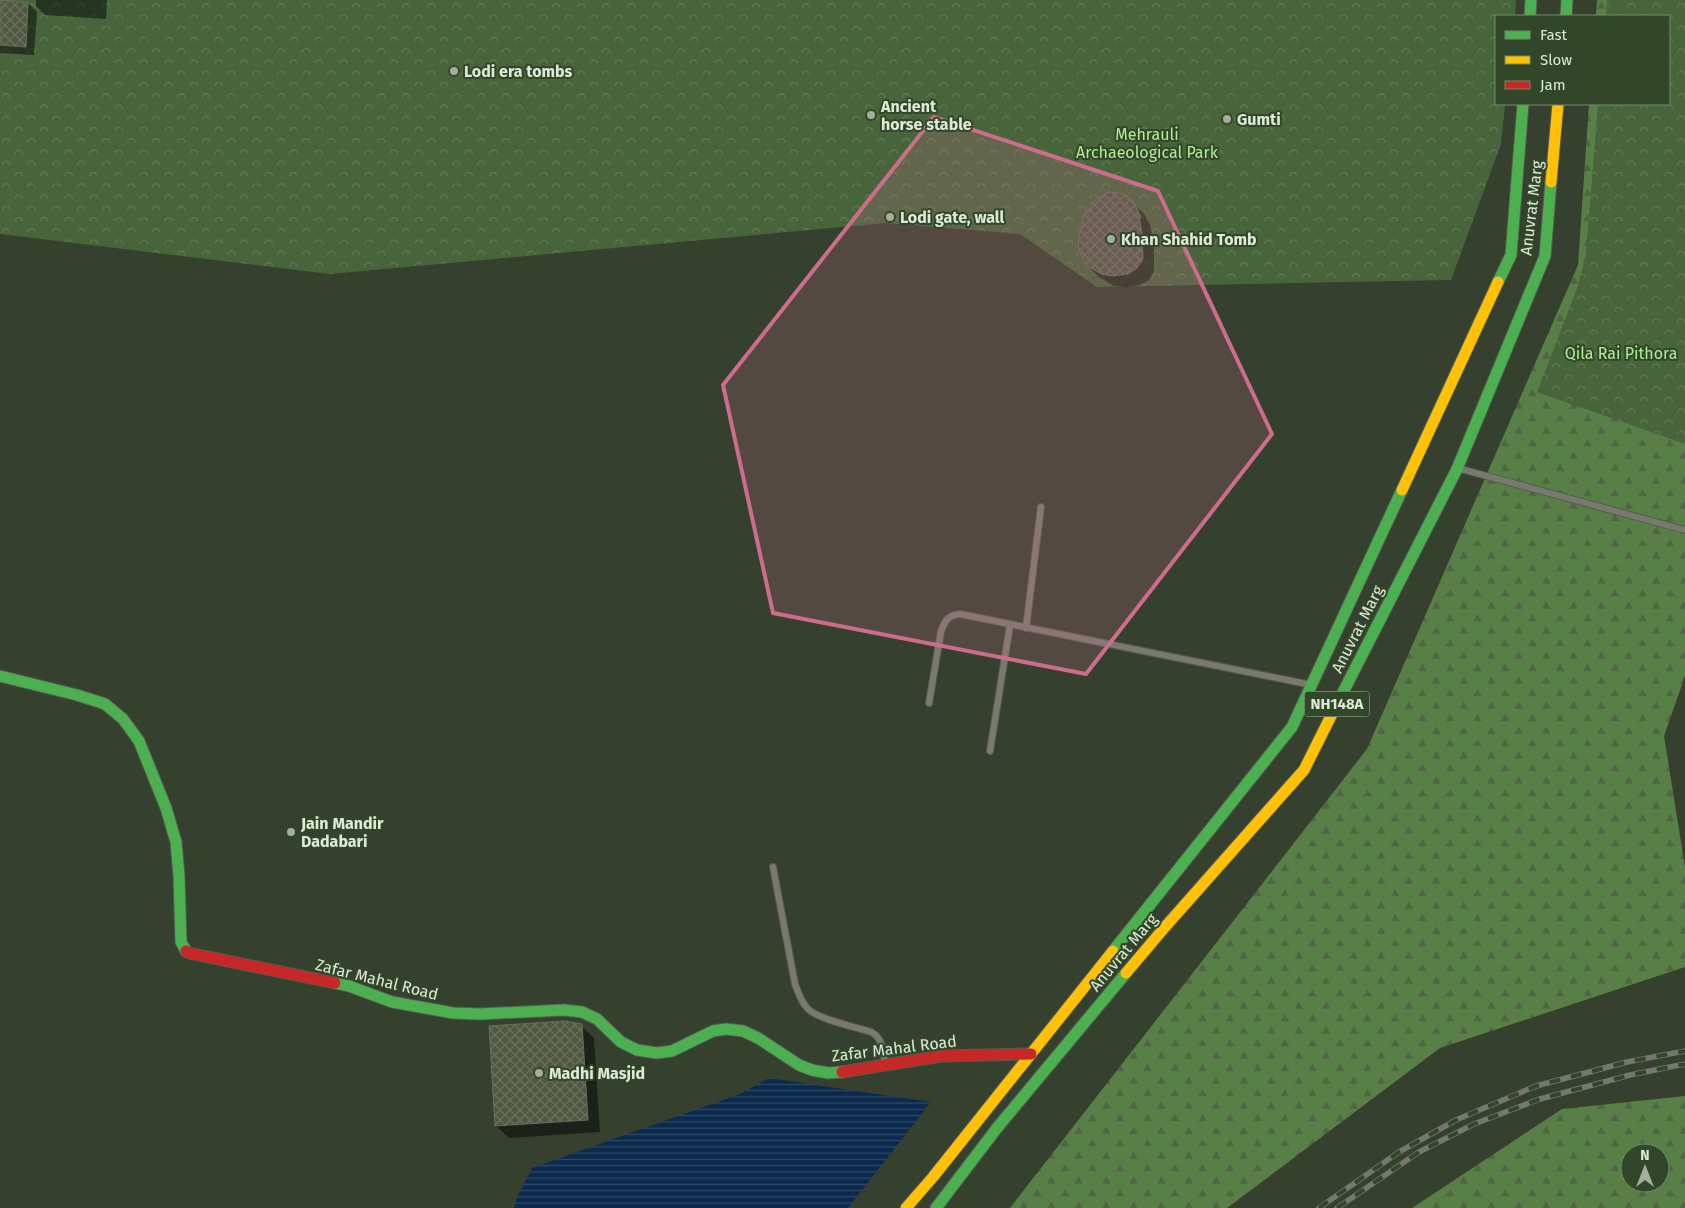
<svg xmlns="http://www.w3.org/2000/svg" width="1685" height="1208" font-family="'Fira Sans',sans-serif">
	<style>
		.forest { fill: url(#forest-firs); fill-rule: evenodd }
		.park { fill: url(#park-crowns) }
		.water { fill: url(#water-rules) }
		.shadow { fill: #0007 }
		.building { fill: url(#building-cross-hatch); stroke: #686f5f }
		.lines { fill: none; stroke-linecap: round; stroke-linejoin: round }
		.lane-casing { stroke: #545d4f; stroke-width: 8 }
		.fast-casing { stroke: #545d4f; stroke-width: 13 }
		.slow-casing { stroke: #545d4f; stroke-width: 13 }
		.jam-casing { stroke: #545d4f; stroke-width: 13 }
		.lane { stroke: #797970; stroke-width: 6 }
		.fast { stroke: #4caf50; stroke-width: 11 }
		.slow { stroke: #ffc107; stroke-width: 11 }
		.jam { stroke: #c62828; stroke-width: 11 }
		.rail-casing { stroke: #75786f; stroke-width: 5.5 }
		.rail { stroke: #324629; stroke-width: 4; stroke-dasharray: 11; stroke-linecap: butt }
		.marked { fill: #cd6c8d; fill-opacity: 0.2; stroke: #cd6c8d; stroke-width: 4; stroke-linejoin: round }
		.poi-dot { fill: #a3ae9d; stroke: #324629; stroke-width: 2 }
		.labels { text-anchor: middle; stroke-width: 4; stroke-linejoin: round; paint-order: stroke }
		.shield { fill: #324629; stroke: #aab9a4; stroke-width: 1 }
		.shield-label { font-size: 15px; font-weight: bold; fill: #deead8 }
		.poi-label { font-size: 16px; font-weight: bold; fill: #deead8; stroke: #324629; text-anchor: start }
		.park-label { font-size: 16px; fill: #b1ef95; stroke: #324629 }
		.street-label { font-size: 16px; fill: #deead8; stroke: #324629 }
	</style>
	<defs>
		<pattern id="forest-firs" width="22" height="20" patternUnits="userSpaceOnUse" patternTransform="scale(1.25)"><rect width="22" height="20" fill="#588046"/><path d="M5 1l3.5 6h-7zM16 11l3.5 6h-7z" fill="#4f6644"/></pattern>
		<pattern id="park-crowns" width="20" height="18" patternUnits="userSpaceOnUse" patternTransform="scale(1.25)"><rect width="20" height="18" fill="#48643a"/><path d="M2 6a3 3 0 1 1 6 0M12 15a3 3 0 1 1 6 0" fill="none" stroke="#627a56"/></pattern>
		<pattern id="water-rules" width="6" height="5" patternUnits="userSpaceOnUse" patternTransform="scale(1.25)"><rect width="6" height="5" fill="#0c2a4e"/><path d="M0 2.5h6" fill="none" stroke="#2f4967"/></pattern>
		<pattern id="building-cross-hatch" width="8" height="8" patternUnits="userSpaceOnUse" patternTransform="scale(1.25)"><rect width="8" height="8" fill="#515841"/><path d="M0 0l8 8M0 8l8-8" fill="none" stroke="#6a705c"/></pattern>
	</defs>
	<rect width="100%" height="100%" fill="#35402f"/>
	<g class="forest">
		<path d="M1597 0H1685V676L1664 736 1685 867V967L1440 1048 1227 1208H1010L1367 749 1578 265 1589 104H1669V16H1596Z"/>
		<path d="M1685 1096V1208H1412L1562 1109ZM1630 1153H1660V1183H1630Z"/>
	</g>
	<g class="park">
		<path d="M0 0H1516L1515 16H1496V104H1505L1501 144 1451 280 1097 287 1020 234 886 223 330 274 0 234Z"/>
		<path d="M1607 0H1685V444L1537 392 1578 286 1586 253 1598 104H1669V16H1606Z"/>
	</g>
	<path class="water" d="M769 1078 931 1102 848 1208H514L517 1198 532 1168 740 1094Z"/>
	<g class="shadow">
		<path d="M36 0H107L106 19 45 15 36 6Z"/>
		<path d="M0 1 28 3 37 12 34 55 0 53Z"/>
		<path d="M1134 205 1139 218H1142L1137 207 1145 215 1150 225 1154 246V271L1149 280 1140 285 1126 287 1114 286 1099 277 1087 265Z"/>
		<path d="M581 1026 594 1038 600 1132 509 1138 496 1126Z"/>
	</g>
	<g class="building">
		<path d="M0 0 28 2 26 47 0 45Z"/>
		<path d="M1108 192 1125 194 1134 202 1138 212 1142 233 1143 259 1137 268 1128 274 1113 276 1101 274 1086 265 1078 248 1080 231 1084 215 1094 201Z"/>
		<path d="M565 1021 582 1024 588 1120 495 1126 489 1026Z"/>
	</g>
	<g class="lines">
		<g class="lane-casing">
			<g id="lane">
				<path d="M1461 469 1685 530"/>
				<path d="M1026 628 1041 507"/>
				<path d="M929 703 941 631C945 621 948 615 960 614L1307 684"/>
				<path d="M990 751 1010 625"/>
				<path d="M773 867 795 984C798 992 801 1002 808 1009 818 1019 855 1027 871 1032 883 1038 883 1051 885 1063"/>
			</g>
		</g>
		<g class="fast-casing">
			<g id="fast">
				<path d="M1530 16 1531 0"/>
				<path d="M1566 16 1567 0"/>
				<path d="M1498 282 1511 255 1523 104"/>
				<path d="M0 676 77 695 105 704 123 719 139 741 166 808 176 842 179 876 181 942 186 951"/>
				<path d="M1335 708 1457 469 1545 256 1551 182"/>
				<path d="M1113 951 1292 727 1402 490"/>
				<path d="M335 983 349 986 392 1002 453 1013 480 1014 564 1010 582 1012 597 1019 621 1042 637 1050 657 1053 672 1051 713 1031 726 1029 743 1031 758 1038 799 1065 812 1070 828 1073 842 1072"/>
				<path d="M936 1208 997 1128 1126 973"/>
			</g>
		</g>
		<g class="slow-casing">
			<g id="slow">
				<path d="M1551 182 1558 104"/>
				<path d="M1402 490 1498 282"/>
				<path d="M1126 973 1165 927 1304 770 1335 708"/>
				<path d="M906 1208 933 1177 1113 951"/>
			</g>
		</g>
		<g class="jam-casing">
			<g id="jam">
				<path d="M186 951 189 953 335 983"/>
				<path d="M842 1072 941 1056 1031 1054"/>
			</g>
		</g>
		<use href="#lane" class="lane"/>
		<use href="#fast" class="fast"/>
		<use href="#slow" class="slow"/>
		<use href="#jam" class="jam"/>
		<g class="rail-casing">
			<g id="rail">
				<path d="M1319 1208 1399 1152 1456 1120 1536 1086 1627 1062 1685 1051"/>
				<path d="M1337 1208 1419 1152 1474 1124 1540 1099 1630 1075 1685 1064"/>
			</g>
		</g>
		<use href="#rail" class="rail"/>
	</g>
	<path class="marked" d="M934 117 1158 191 1272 434 1086 674 773 613 723 385Z"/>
	<g class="poi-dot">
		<circle cx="454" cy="71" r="5"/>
		<circle cx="871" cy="115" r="5"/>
		<circle cx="1227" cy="119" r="5"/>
		<circle cx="890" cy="217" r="5"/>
		<circle cx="1111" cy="239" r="5"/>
		<circle cx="291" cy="832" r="5"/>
		<circle cx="539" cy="1073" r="5"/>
	</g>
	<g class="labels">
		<rect class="shield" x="1304.5" y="691.5" width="65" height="25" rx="4"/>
		<g class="shield-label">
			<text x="1337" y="709">NH148A</text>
		</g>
		<g class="poi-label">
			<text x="464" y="77">Lodi era tombs</text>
			<text x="881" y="112">Ancient<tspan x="881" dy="18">horse stable</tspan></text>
			<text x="1237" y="125">Gumti</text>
			<text x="900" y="223">Lodi gate, wall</text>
			<text x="1121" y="245">Khan Shahid Tomb</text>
			<text x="301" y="829">Jain Mandir<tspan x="301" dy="18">Dadabari</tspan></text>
			<text x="549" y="1079">Madhi Masjid</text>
		</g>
		<g class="park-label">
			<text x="1147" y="140">Mehrauli<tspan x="1147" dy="18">Archaeological Park</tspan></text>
			<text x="1621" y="359">Qila Rai Pithora</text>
		</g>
		<g class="street-label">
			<text transform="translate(1531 208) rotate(-83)" y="6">Anuvrat Marg</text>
			<text transform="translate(1357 629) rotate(-63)" y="6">Anuvrat Marg</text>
			<text transform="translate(1123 952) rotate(-50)" y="6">Anuvrat Marg</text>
			<text transform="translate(377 979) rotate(14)" y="6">Zafar Mahal Road</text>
			<text transform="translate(894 1048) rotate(-7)" y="6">Zafar Mahal Road</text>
		</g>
	</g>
	<rect x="1495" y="15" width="175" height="90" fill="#324629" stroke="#77886f"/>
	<rect x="1505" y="31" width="25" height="8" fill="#4caf50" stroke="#77886f"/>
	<text x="1540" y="40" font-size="15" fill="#deead8">Fast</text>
	<rect x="1505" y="56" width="25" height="8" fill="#ffc107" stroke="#77886f"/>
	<text x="1540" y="65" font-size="15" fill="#deead8">Slow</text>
	<rect x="1505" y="81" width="25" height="8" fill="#c62828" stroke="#77886f"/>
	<text x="1540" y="90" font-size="15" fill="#deead8">Jam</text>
	<g transform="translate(1645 1168)"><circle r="24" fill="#324629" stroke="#77886f"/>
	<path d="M0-4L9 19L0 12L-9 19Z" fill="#a3ae9d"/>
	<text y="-8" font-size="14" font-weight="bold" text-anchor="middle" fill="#deead8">N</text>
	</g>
</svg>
